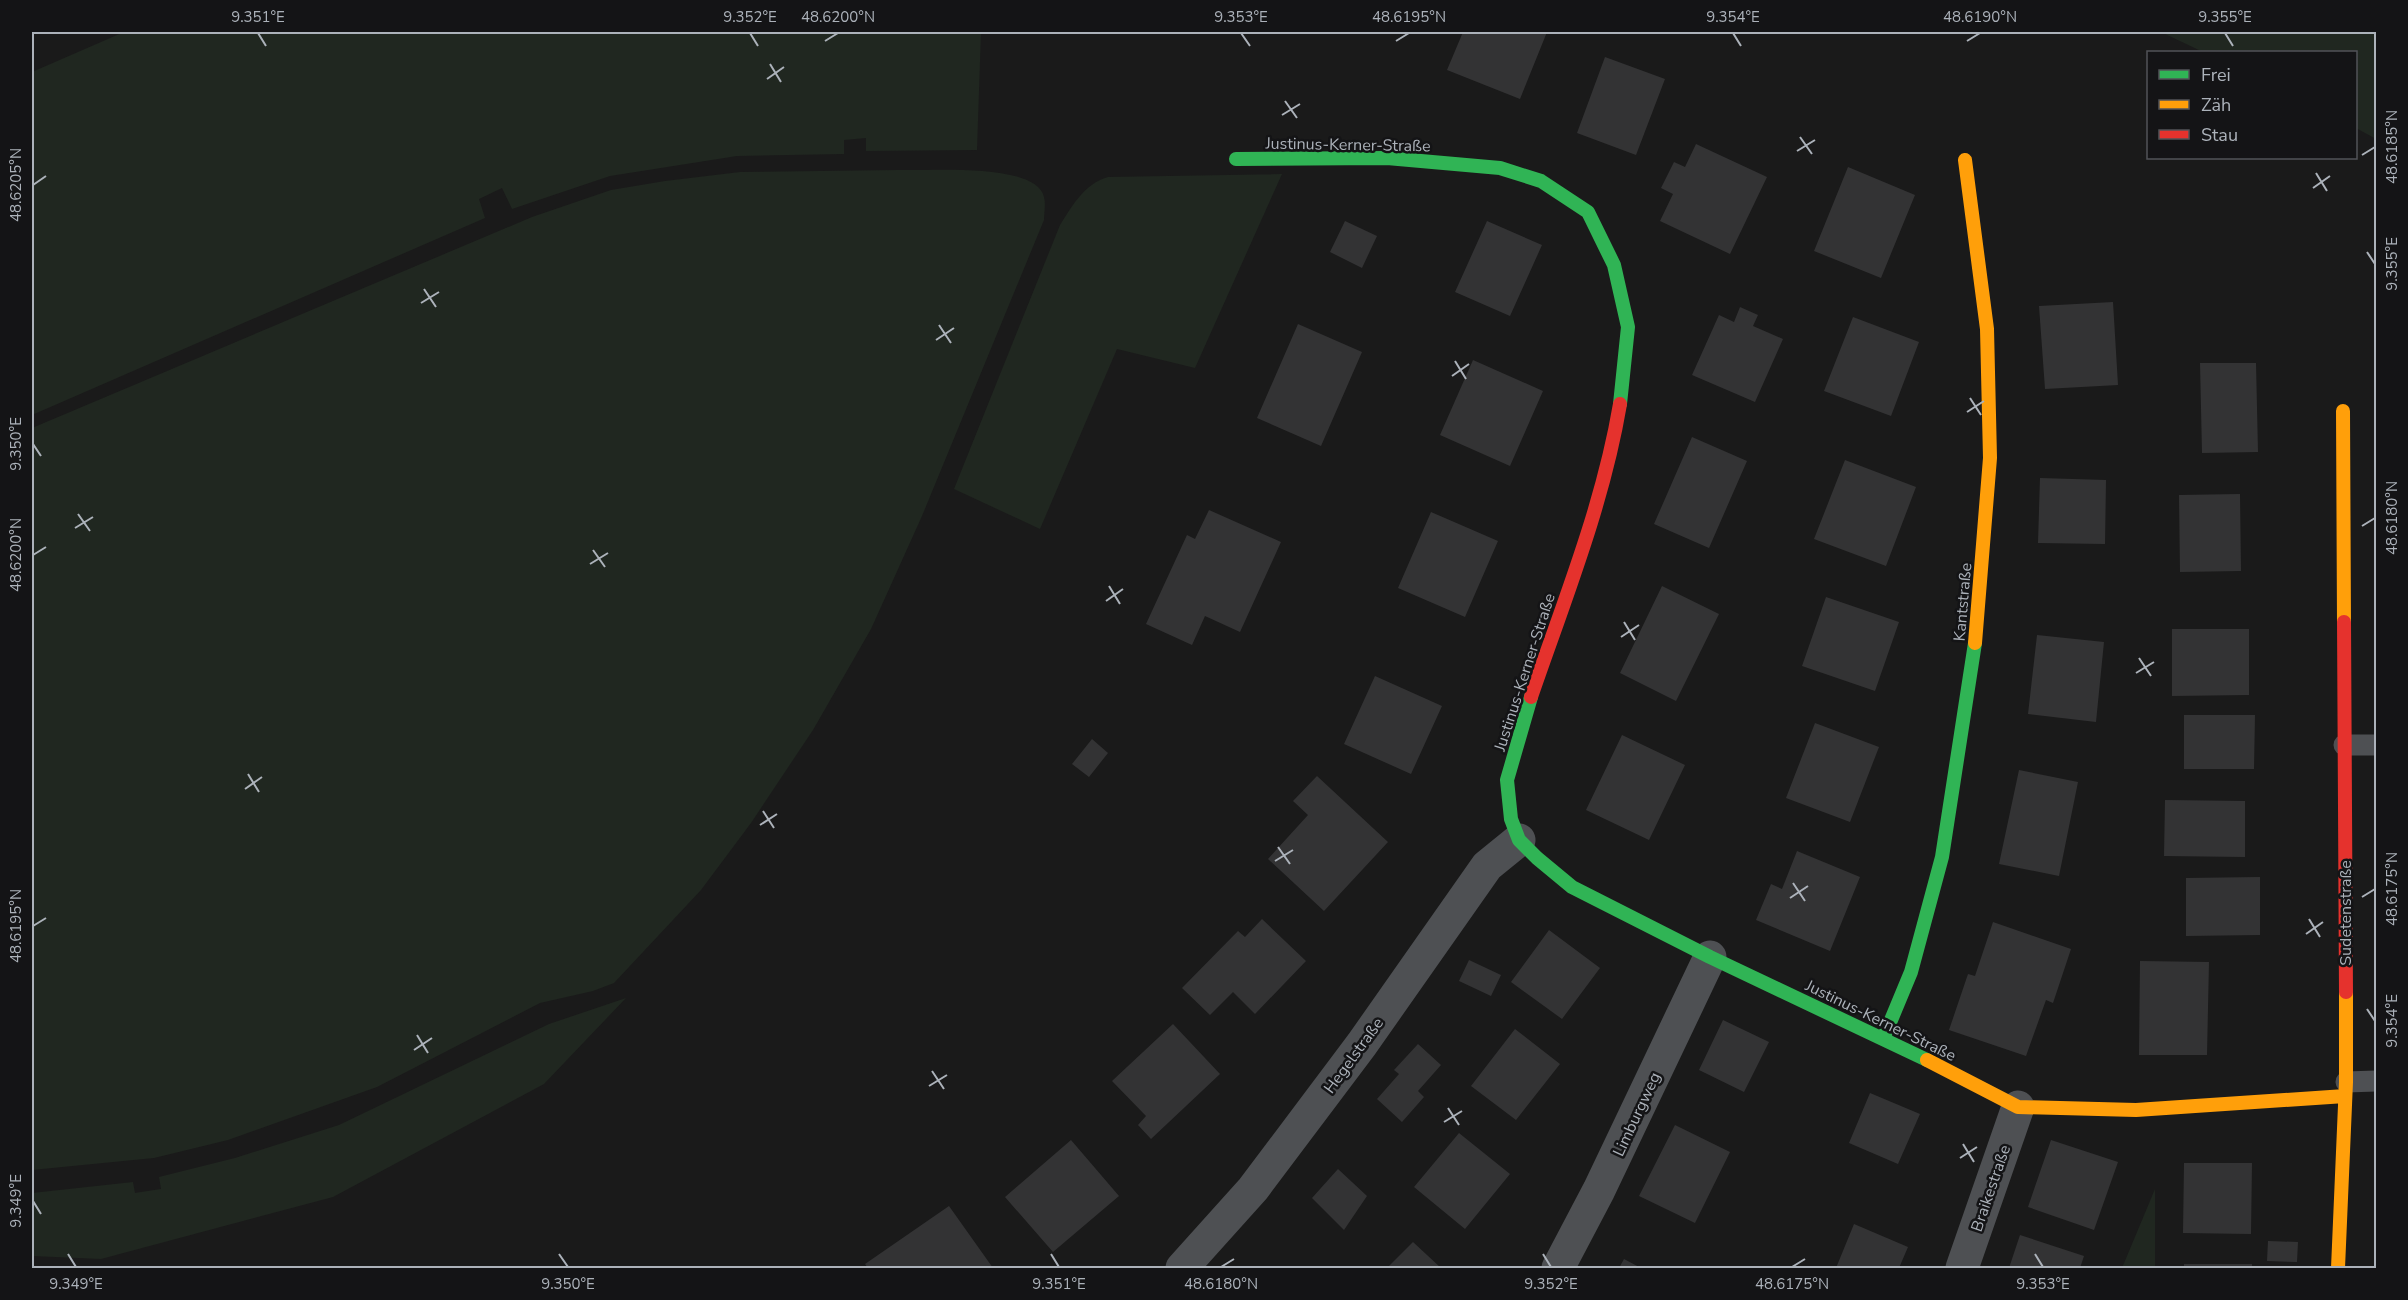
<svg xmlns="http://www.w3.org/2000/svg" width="2408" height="1300" font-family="'Nunito Sans',sans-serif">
  <rect width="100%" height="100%" fill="#1a1a1a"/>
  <!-- green -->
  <path fill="#202720" d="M124 32H981L977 150 866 151V138L844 140V154L737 156 610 176 512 209 502 188 479 199 485 218 32 415V72Z
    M2161 32H2376V139L2356 128V52H2203Z
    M899 170C928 171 1036 162 1044 197 1046 204 1044 213 1044 220L922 516 871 629 813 730 751 823 701 890 614 983 593 991 540 1003 377 1087 228 1140 154 1158 32 1170V428L532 217 611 190 665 181 740 172Z
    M1282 174 1195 368 1117 349 1040 529 954 489 1060 225C1073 205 1084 184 1108 177Z
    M626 998 544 1084 333 1197 101 1259 32 1256V1193L133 1182 135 1193 161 1189 159 1177 235 1158 339 1125 549 1024Z
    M2155 1189V1268H2122Z"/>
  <!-- building -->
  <path fill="#333334" d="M1463 32H1547L1520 99 1447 70Z
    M1605 57 1665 79 1636 155 1577 133Z
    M1696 144 1767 177 1730 254 1660 221 1673 194 1661 188 1674 162 1685 167Z
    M1848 167 1915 195 1881 278 1814 251Z
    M1345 221 1377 236 1362 268 1330 252Z
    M1487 221 1542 245 1510 316 1455 292Z
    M2113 302 2118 385 2045 389 2039 306Z
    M1740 307 1758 315 1753 326 1783 339 1755 402 1692 375 1719 315 1734 322Z
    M1853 317 1919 342 1891 416 1824 391Z
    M1298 324 1362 352 1321 446 1257 418Z
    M1473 360 1543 391 1510 466 1440 435Z
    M2200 363H2256L2258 452 2202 453Z
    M1692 437 1747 461 1709 548 1654 524Z
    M1845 460 1916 487 1886 566 1814 539Z
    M2040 478 2106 480 2105 544 2038 543Z
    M2240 494 2241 571 2180 572 2179 495Z
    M1209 510 1281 542 1240 632 1205 616 1192 645 1146 624 1187 535 1195 539Z
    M1431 512 1498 541 1465 617 1398 588Z
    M1662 586 1719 614 1676 701 1620 673Z
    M1826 597 1899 622 1875 691 1802 666Z
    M2172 629H2249V695L2172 696Z
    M2037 635 2104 642 2096 722 2028 714Z
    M1375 676 1442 706 1411 774 1344 744Z
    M2184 715H2255L2254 769H2184Z
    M1815 723 1879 747 1850 822 1786 798Z
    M1622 735 1685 765 1649 840 1586 810Z
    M1092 739 1108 753 1089 777 1072 764Z
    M2019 770 2078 782 2059 876 1999 864Z
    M1317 776 1388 842 1324 911 1268 859 1308 815 1293 801Z
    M2165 800 2245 801V857L2164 856Z
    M1797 851 1860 877 1830 951 1756 920 1771 884 1782 889Z
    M2260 877V935L2186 936V878Z
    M1262 919 1306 961 1255 1014 1233 992 1210 1015 1182 988 1238 931 1245 937Z
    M1993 922 2071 949 2053 1003 2046 1000 2026 1056 1949 1030 1968 974 1975 976Z
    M1549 930 1600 968 1562 1019 1511 982Z
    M1469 960 1501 975 1491 996 1459 981Z
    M2140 961 2209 962 2207 1055H2139Z
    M1723 1020 1769 1042 1744 1092 1699 1070Z
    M1173 1024 1220 1074 1151 1139 1138 1125 1146 1116 1112 1081Z
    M1515 1029 1560 1064 1516 1120 1471 1086Z
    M1418 1044 1441 1065 1418 1091 1424 1097 1402 1122 1377 1099 1399 1074 1394 1070Z
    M1870 1093 1920 1114 1898 1164 1849 1143Z
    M1675 1125 1730 1152 1695 1223 1639 1196Z
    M1459 1133 1510 1174 1465 1229 1414 1187Z
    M1071 1140 1119 1196 1053 1252 1005 1197Z
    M2051 1140 2118 1162 2094 1230 2028 1207Z
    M2184 1163H2252L2251 1234 2183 1233Z
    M1338 1169 1367 1196 1344 1230 1312 1198Z
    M949 1206 993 1268H868L865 1264Z
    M1854 1224 1908 1247 1899 1268H1836Z
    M2020 1235 2084 1256 2080 1268H2009Z
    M2268 1241 2298 1242 2297 1262 2267 1261Z
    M1413 1242 1441 1268H1387Z
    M1624 1259 1641 1268H1619Z
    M2184 1264H2252V1268H2184Z"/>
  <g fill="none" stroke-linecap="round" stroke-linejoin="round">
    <!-- lane -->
    <path stroke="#4e5053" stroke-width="21" d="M2344 745H2376
      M2346 1082 2376 1081"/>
    <!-- street -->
    <path stroke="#4e5053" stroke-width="33" d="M1182 1268 1253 1189 1362 1044 1487 866 1519 840
      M1558 1268 1599 1190 1710 957
      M1962 1268 2018 1107"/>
    <!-- fast -->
    <path stroke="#30b455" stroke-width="14" d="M1236 159 1387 158 1500 168 1541 181 1588 212 1614 265 1628 327 1620 404
      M1531 697 1507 780 1511 819 1519 840 1537 858 1572 887 1710 957 1927 1060
      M1884 1037 1911 972 1942 857 1975 643"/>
    <!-- slow -->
    <path stroke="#ff9f0a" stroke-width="14" d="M1965 160 1987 329 1990 458 1975 643
      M2343 411 2344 622
      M1927 1060 2018 1107 2136 1110 2345 1096
      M2338 1268 2346 1082V992"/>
    <!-- jam -->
    <path stroke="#e5322d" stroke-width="14" d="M2344 622 2346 992
      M1531 697C1564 601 1603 505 1620 404"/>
  </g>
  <!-- ticks -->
  <path fill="none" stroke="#acb2ba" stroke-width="2" d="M258 33 266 46M750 33 758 46M1241 33 1250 46M1733 33 1741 46M2225 33 2233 46M825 41 838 33M1396 41 1409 33M1967 41 1980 33M770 64 781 82M767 79 784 67M1285 101 1297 118M1282 115 1300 104M1800 137 1812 154M1797 151 1815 140M2362 155 2375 147M2316 173 2327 191M33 185 46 176M2313 188 2330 176M2367 252 2375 264M424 289 436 307M421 303 439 292M939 325 951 343M936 340 954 328M1455 361 1466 379M1452 376 1469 364M1970 398 1981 415M1967 412 1984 401M33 444 41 456M78 514 90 531M2362 526 2375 518M75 528 93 517M593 550 605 567M33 555 46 547M590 564 608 553M1109 586 1120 604M1106 601 1123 589M1624 622 1635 640M1621 637 1639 625M2139 658 2151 676M2136 673 2154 662M248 774 259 792M245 789 262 777M763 811 774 828M760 825 777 814M1278 847 1290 864M1275 861 1293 850M1793 883 1805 901M2362 897 2375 889M1790 898 1808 886M2309 919 2320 937M33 926 46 918M2306 934 2323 922M2367 1009 2375 1021M417 1035 428 1053M414 1050 432 1038M932 1071 944 1089M929 1086 947 1075M1448 1108 1459 1125M1444 1122 1462 1111M1963 1144 1974 1162M1960 1158 1977 1147M33 1201 41 1214M68 1254 76 1267M559 1254 568 1267M1051 1254 1059 1267M1543 1254 1551 1267M2035 1254 2043 1267M1221 1267 1234 1259M1792 1267 1805 1259"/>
  <g text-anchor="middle" stroke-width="5" stroke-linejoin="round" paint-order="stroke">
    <!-- street labels -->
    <g font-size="16" fill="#acb2ba" stroke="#141416">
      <text transform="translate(1348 144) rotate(1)" y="6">Justinus-Kerner-Straße</text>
      <text transform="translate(1962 602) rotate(-85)" y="6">Kantstraße</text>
      <text transform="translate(1524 672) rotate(-72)" y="6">Justinus-Kerner-Straße</text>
      <text transform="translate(2345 913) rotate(-90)" y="6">Sudetenstraße</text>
      <text transform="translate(1881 1020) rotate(26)" y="6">Justinus-Kerner-Straße</text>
      <text transform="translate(1353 1055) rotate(-54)" y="6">Hegelstraße</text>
      <text transform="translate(1636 1114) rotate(-65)" y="6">Limburgweg</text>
      <text transform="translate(1990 1188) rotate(-71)" y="6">Braikestraße</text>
    </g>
  </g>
  <!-- border -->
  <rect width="2408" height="1300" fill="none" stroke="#141416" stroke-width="66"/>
  <!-- legend -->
  <rect x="2147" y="51" width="210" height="108" fill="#141416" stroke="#515358" stroke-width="1.5"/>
  <rect x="2159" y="70" width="30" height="9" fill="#30b455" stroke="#515358" stroke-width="1.5"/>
  <text x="2201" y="81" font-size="18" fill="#acb2ba">Frei</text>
  <rect x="2159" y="100" width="30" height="9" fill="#ff9f0a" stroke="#515358" stroke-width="1.5"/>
  <text x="2201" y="111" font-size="18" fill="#acb2ba">Zäh</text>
  <rect x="2159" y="130" width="30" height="9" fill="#e5322d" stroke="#515358" stroke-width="1.5"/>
  <text x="2201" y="141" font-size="18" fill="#acb2ba">Stau</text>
  <rect x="33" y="33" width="2342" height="1234" fill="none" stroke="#acb2ba" stroke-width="2"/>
  <g font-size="15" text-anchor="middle" fill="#acb2ba">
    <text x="258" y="22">9.351°E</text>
    <text x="750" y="22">9.352°E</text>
    <text x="838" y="22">48.6200°N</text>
    <text x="1241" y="22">9.353°E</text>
    <text x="1409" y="22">48.6195°N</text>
    <text x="1733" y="22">9.354°E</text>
    <text x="1980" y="22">48.6190°N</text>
    <text x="2225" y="22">9.355°E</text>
    <text transform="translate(2392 147) rotate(-90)" y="5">48.6185°N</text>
    <text transform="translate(16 185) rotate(-90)" y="5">48.6205°N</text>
    <text transform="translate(2392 264) rotate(-90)" y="5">9.355°E</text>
    <text transform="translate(16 444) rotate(-90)" y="5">9.350°E</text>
    <text transform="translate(2392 518) rotate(-90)" y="5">48.6180°N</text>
    <text transform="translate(16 555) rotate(-90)" y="5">48.6200°N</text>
    <text transform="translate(2392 889) rotate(-90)" y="5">48.6175°N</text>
    <text transform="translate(16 926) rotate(-90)" y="5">48.6195°N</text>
    <text transform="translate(2392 1021) rotate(-90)" y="5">9.354°E</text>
    <text transform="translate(16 1201) rotate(-90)" y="5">9.349°E</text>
    <text x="76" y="1289">9.349°E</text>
    <text x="568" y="1289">9.350°E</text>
    <text x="1059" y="1289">9.351°E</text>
    <text x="1221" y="1289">48.6180°N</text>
    <text x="1551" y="1289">9.352°E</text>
    <text x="1792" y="1289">48.6175°N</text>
    <text x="2043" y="1289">9.353°E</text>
  </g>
</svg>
